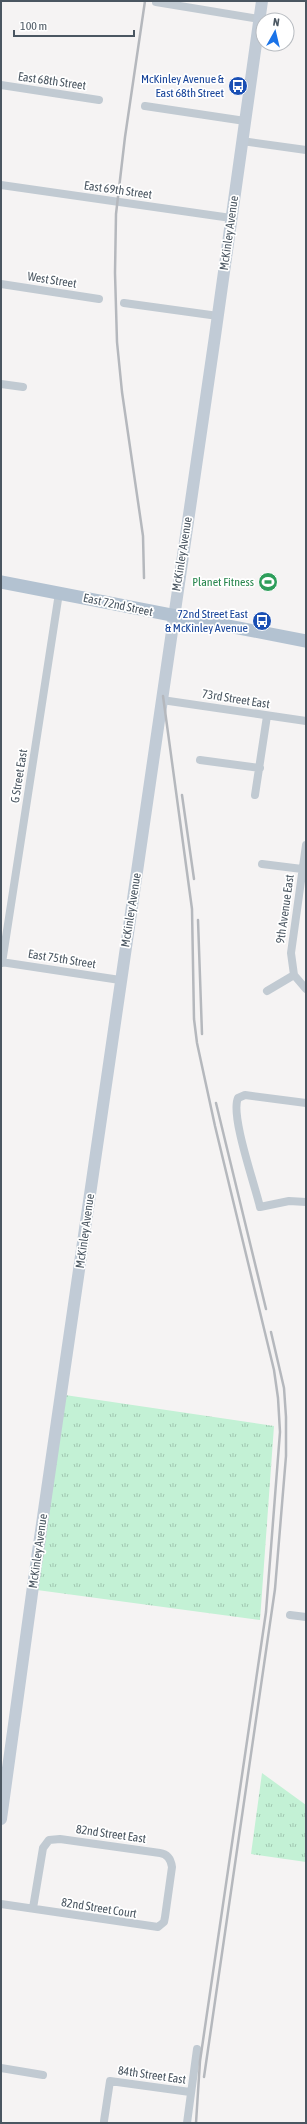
<svg xmlns="http://www.w3.org/2000/svg" width="307" height="2124" font-family="'Asap Condensed',sans-serif">
  <defs>
    <pattern id="grass-tufts" width="24" height="20" patternUnits="userSpaceOnUse"><rect width="24" height="20" fill="#c3f1d5"/><path d="M3 7l-1-3M5 7V3M7 7l1-3M15 17l-1-3M17 17v-4M19 17l1-3" fill="none" stroke="#a0c6b0"/></pattern>
  </defs>
  <rect width="100%" height="100%" fill="#f5f3f3"/>
  <!-- grass -->
  <path fill="url(#grass-tufts)" d="M65 1395 274 1426 260 1620 37 1590Z
    M262 1773 306 1805V1862L251 1854Z"/>
  <g fill="none" stroke-linecap="round" stroke-linejoin="round">
    <!-- street -->
    <path stroke="#c1cad2" stroke-width="8" d="M156 2 259 19
      M1 85 99 100
      M145 106 245 121
      M242 141 306 150
      M1 185 231 218
      M1 284 99 299
      M124 303 218 316
      M1 384 23 387
      M162 700 306 721
      M200 760 260 768
      M255 795 267 716
      M306 845 291 953 294 975 306 989
      M262 864 302 869
      M1 962 120 980
      M2 963 59 593
      M267 991 294 975
      M306 1103 245 1095 238 1098C230 1115 255 1185 260 1207L289 1201 306 1202
      M290 1615 306 1617
      M1 1904 158 1927 164 1922 165 1917 172 1867C171 1860 168 1854 160 1853L60 1839 49 1840 43 1848 33 1908
      M1 2068 43 2075
      M104 2121 110 2081 190 2092
      M187 2123 197 2049"/>
    <!-- secondary -->
    <path stroke="#c1cbd6" stroke-width="12" d="M1 1819 34 1579 215 336 262 1"/>
    <!-- primary -->
    <path stroke="#b3c2d1" stroke-width="13" d="M1 582 306 641"/>
    <!-- rail -->
    <path stroke="#b5b8bd" stroke-width="2.5" d="M144 578 143 536 122 392 117 342 115 273 116 214 125 137 145 1
      M163 696 192 909 194 1019 197 1043 215 1126 274 1370 278 1398 280 1432 266 1612 200 2061 196 2123
      M182 795 194 879
      M198 920 202 1034
      M216 1103 266 1309
      M204 2077 275 1589 286 1456V1417L284 1388 271 1332"/>
  </g>
  <!-- icons -->
  <defs>
    <g id="bus-disc" transform="scale(1)"><circle r="9.5" fill="#1a4fb4" stroke="#fff"/><path d="M-5-6H5V4H4V6H2V4H-2V6H-4V4H-5ZM-3.5-4V0h7V-4ZM-3.5 1.2v1.5H-2V1.2ZM2 1.2v1.5H3.5V1.2Z" fill="#fff"/></g>
    <g id="stadium-disc" transform="scale(1)"><circle r="9.5" fill="#2e9e5b" stroke="#fff"/><path d="M0-5a6.5 5 0 1 0 0 10a6.5 5 0 1 0 0-10ZM-3.5-1.8h7v3.6h-7Z" fill="#fff"/></g>
  </defs>
  <g fill-rule="evenodd">
    <use href="#bus-disc" x="238" y="86"/>
    <use href="#stadium-disc" x="268" y="582"/>
    <use href="#bus-disc" x="262" y="621"/>
  </g>
  <g text-anchor="middle" stroke-width="3.5" stroke-linejoin="round" paint-order="stroke">
    <!-- transit labels -->
    <g font-size="12" fill="#164399" stroke="#fff" text-anchor="end">
      <text x="224" y="83">McKinley Avenue &amp;<tspan x="224" dy="14">East 68th Street</tspan></text>
      <text x="248" y="618">72nd Street East<tspan x="248" dy="14">&amp; McKinley Avenue</tspan></text>
    </g>
    <!-- street labels -->
    <g font-size="12" fill="#4a5661" stroke="#fff">
      <text transform="translate(52 81) rotate(8)" y="4">East 68th Street</text>
      <text transform="translate(118 190) rotate(8)" y="4">East 69th Street</text>
      <text transform="translate(229 233) rotate(-82)" y="4">McKinley Avenue</text>
      <text transform="translate(52 280) rotate(9)" y="4">West Street</text>
      <text transform="translate(182 554) rotate(-81)" y="4">McKinley Avenue</text>
      <text transform="translate(118 605) rotate(12)" y="4">East 72nd Street</text>
      <text transform="translate(236 699) rotate(9)" y="4">73rd Street East</text>
      <text transform="translate(19 776) rotate(-81)" y="4">G Street East</text>
      <text transform="translate(285 909) rotate(-82)" y="4">9th Avenue East</text>
      <text transform="translate(131 910) rotate(-81)" y="4">McKinley Avenue</text>
      <text transform="translate(62 959) rotate(9)" y="4">East 75th Street</text>
      <text transform="translate(85 1231) rotate(-82)" y="4">McKinley Avenue</text>
      <text transform="translate(38 1551) rotate(-82)" y="4">McKinley Avenue</text>
      <text transform="translate(111 1834) rotate(8)" y="4">82nd Street East</text>
      <text transform="translate(99 1908) rotate(9)" y="4">82nd Street Court</text>
      <text transform="translate(152 2075) rotate(8)" y="4">84th Street East</text>
    </g>
    <!-- leisure labels -->
    <g font-size="12" fill="#27864d" stroke="#fff" text-anchor="end">
      <text x="254" y="586">Planet Fitness</text>
    </g>
  </g>
  <!-- border -->
  <rect width="307" height="2124" fill="none" stroke="#4a5661" stroke-width="4"/>
  <!-- north arrow -->
  <g transform="translate(275 32) rotate(8)"><circle r="19" fill="#ffffff" stroke="#b7bbc0"/>
  <path d="M0-3L7 15L0 10L-7 15Z" fill="#1a73e8"/>
  <text y="-6" font-size="11" font-weight="bold" text-anchor="middle" fill="#4a5661">N</text>
  </g>
  <!-- scale -->
  <path d="M14 30v6h120v-6" fill="none" stroke="#4a5661" stroke-width="2"/>
  <text x="20" y="30" font-size="12" fill="#4a5661" stroke="#ffffff" stroke-width="3" paint-order="stroke">100 m</text>
</svg>
